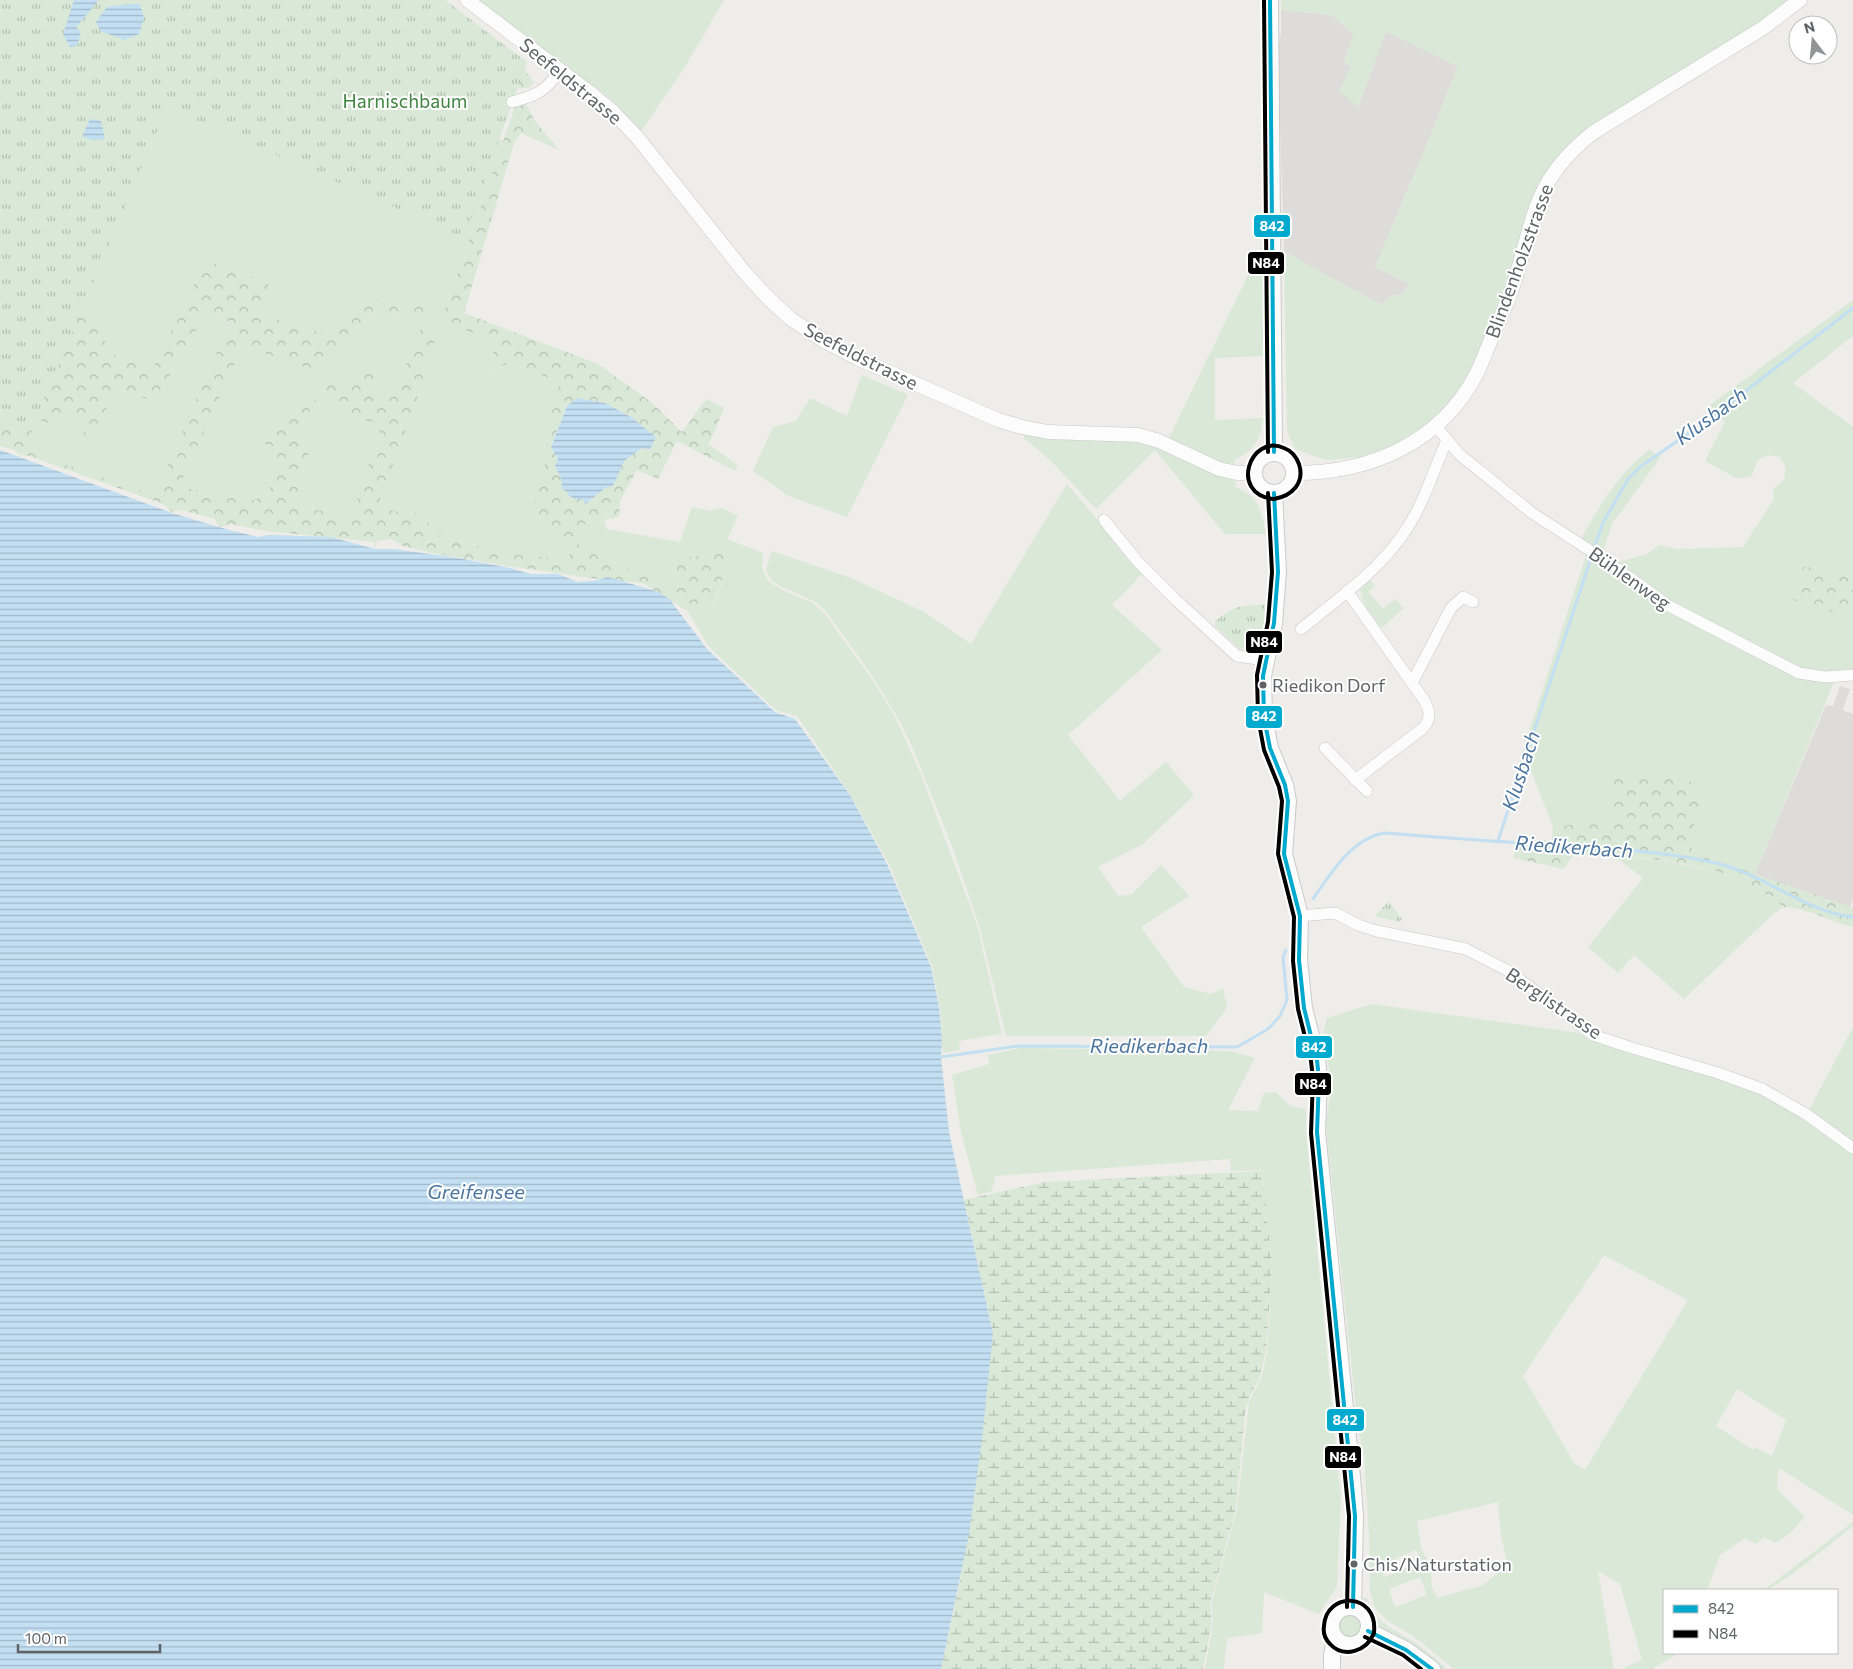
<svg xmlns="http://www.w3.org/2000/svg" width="1853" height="1669" font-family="Commissioner,sans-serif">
  <defs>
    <pattern id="forest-crowns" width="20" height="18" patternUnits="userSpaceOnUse" patternTransform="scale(1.25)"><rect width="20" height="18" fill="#d9e8d7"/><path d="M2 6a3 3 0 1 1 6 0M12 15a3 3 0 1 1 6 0" fill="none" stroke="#b3bfb2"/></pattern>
    <pattern id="wetland-marsh" width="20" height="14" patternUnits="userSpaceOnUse" patternTransform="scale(1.25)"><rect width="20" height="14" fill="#d9e8d7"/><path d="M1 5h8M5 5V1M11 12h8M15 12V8" fill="none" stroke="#b3bfb2"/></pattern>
    <pattern id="park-tufts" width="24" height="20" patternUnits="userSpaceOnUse" patternTransform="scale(1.25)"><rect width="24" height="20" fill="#d9e8d7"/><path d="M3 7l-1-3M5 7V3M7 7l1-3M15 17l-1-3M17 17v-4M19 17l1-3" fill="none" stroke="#b3bfb2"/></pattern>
    <pattern id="water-rules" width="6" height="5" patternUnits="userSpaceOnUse" patternTransform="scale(1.25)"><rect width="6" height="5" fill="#c3dff2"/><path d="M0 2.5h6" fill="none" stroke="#a2b8c8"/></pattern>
  </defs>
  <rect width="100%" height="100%" fill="#eeede9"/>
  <!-- industrial -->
  <path fill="#dedcda" d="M1281 10 1332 15 1354 34 1344 63 1351 66 1358 107 1386 31 1458 66 1430 137 1375 267 1409 284 1403 294 1390 296 1382 305 1315 269 1284 251 1278 52 1281 32Z
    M1840 686 1850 689 1843 710 1853 714V898L1850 908 1755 874 1826 705 1833 706Z"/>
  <!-- green -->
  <path fill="#d9e8d7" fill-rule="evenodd" d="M467 0H724L683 70 637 137Z
    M1281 0H1800L1560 162 1477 373 1430 423 1394 445 1362 457 1326 460 1295 449 1287 431 1284 251 1315 269 1382 305 1390 296 1403 294 1409 284 1375 267 1430 137 1458 66 1386 32 1358 107 1339 91 1351 66 1344 63 1353 34 1332 15 1281 10Z
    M180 69 410 105 503 141 443 315 444 323 485 337 495 348 488 374 508 363 560 382C548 427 544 473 541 519L567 540 570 559 518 555 487 549 439 535 418 512 408 515 378 506 414 409 439 329 423 326 393 398 375 395 352 383 323 394 340 405 347 418 382 423 352 516 294 506 310 446 298 441 303 419 319 402 287 421 283 429 269 428 262 443 279 449 269 492 255 500 179 487 243 346 317 371 367 317 382 311 411 316 436 299C411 310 392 304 367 296L330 335 261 315 206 261 153 368 108 352 101 323 73 308Z
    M1267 236 1269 349 1264 356 1215 358V420L1263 418C1261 438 1254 452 1235 459L1234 465 1214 460 1169 438Z
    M1853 300V336L1793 383 1853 427V675L1836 677 1755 874 1686 846 1702 804 1613 820 1553 827 1532 773 1519 763 1588 549 1579 543C1600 505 1615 477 1650 449L1660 458 1612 524 1601 557 1611 564 1647 554 1659 545 1678 549 1743 547 1774 499 1773 489 1784 480 1786 468 1780 457 1768 455 1758 460 1751 477 1736 478 1705 461 1725 422 1710 405Z
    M207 312 230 323 155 496 25 451 36 418 67 403 84 422 83 442 90 443 93 432 116 392 154 400 160 392Z
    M862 375 908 395 847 517 789 496 753 471 773 427 796 421 810 398 847 416Z
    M1024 432 1140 440 1170 450 1209 471 1235 481 1236 487C1260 498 1261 510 1266 534H1225L1155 450 1096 509 1052 462 1024 438Z
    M1067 484 1143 573 1112 605 1162 650 1068 735 1120 801 1166 762 1194 795 1143 844 1098 867 1118 896 1131 895 1161 865 1189 896 1141 927 1184 987 1211 994 1223 988 1227 1008 1206 1036H1006L979 925 952 846 912 746 898 718 871 674 826 611 816 602 780 586 771 580 766 570 772 551 851 578 922 611 971 644Z
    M692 507 711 511 722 508 738 516 727 539 763 553 762 569 769 582 786 592 813 603 824 613 875 684 895 717 920 772 977 925 1002 1034 959 1041 960 1050 943 1053 940 1007 932 966 889 864 850 794 797 716 776 710 709 647 687 610H713L729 561 724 553 675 559 679 586C645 574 606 565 577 543L585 523 604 520 607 529 680 542Z
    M1370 580 1375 586 1368 592 1383 609 1395 599 1404 608 1382 628C1373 616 1362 605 1360 590Z
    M1614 856C1673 862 1737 866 1783 907L1772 915 1684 999 1634 955 1618 973 1588 947 1643 878Z
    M1372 1004 1593 1035 1768 1085 1808 1112 1853 1027V1515L1779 1468 1777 1481 1778 1490 1805 1517 1790 1533 1775 1543 1764 1537 1756 1544 1745 1538 1720 1555 1707 1590H1664V1653H1679L1652 1669H1621L1642 1660 1620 1584 1598 1571 1614 1669H1454L1412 1635 1389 1622 1375 1608 1370 1591 1369 1534 1364 1457 1358 1427 1326 1125 1332 1081 1322 1039 1327 1018ZM1604 1255 1688 1300 1585 1470 1574 1463 1523 1376ZM1737 1389 1786 1420 1772 1456 1755 1447 1753 1450 1716 1426ZM1498 1502 1501 1536 1508 1566 1481 1586 1437 1598 1432 1587 1430 1567 1421 1548 1417 1521ZM1416 1550 1421 1562 1384 1577 1380 1565ZM1420 1577 1427 1595 1395 1607 1389 1589Z
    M1020 1048 1230 1051 1255 1058 1228 1110 1258 1111 1264 1093 1276 1092 1290 1106 1306 1109V1131L1341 1500 1337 1586 1319 1614 1264 1592 1262 1633 1227 1638 1224 1669H1205L1212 1631V1601L1237 1509 1249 1402 1262 1376 1267 1352 1272 1267 1262 1170 1231 1171 1230 1159 995 1176 992 1191 978 1195 961 1133 952 1075 989 1064 988 1055Z
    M1853 1522V1526C1839 1537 1776 1590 1764 1590Z
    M1362 1598H1367C1374 1625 1400 1631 1420 1646 1429 1653 1438 1661 1447 1669H1441L1418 1650 1392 1633 1377 1626 1364 1605Z
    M1337 1627a12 12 0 1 1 24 0a12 12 0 1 1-24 0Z"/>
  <!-- forest -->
  <path fill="url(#forest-crowns)" fill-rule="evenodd" d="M150 0H442L518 60 534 83 528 88H516L501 96 511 71 456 33 400 118 371 122 297 100 216 72 195 73 180 69 73 308 101 323 108 352 153 368 206 261 269 282 261 315 329 335 367 296C392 304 411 310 436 299L440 303 430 317 411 316 391 312 374 313 367 317 317 371 243 346 179 487 255 500 269 492 279 449 262 443 269 428 283 429C289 415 300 407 312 399L319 402 303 419 298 441 310 446 294 506 352 516 382 423 346 418 340 405 323 394 331 378 352 383 362 368 381 377 375 395 393 397 422 326 439 329 414 409 378 506 408 515 418 512 439 535 487 549 518 555 570 559 567 540 541 519 532 492 543 482 551 416 560 382 508 363 487 374 495 348 485 337 444 323 443 315 515 107 526 104 535 121 559 150 521 133 514 143 464 313 598 364 651 402 682 432 706 399 724 408 709 444 738 466 735 471 677 441 658 479 637 470 620 501 619 517 585 523 577 543C606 565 645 574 679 586L675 559 723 553 729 561 712 610H686L643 583 589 578 509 566 437 554 403 546 391 539 377 541 376 549 374 542 266 531 230 524 219 528 215 519 181 510 172 512 163 504 29 456 20 455 15 450 0 446V280L6 282 15 265 0 253 6 239 64 260 98 185 84 178 77 181 64 176 0 124V78L26 102 14 118C53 134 95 144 137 150L142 125 128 115 121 76 147 30ZM207 312 230 322 155 495 25 451 36 419 61 427 68 403 84 422 83 442 90 443 93 432 116 392 154 400 160 392ZM577 398 605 403 631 417 656 437 650 450 642 448 624 461 613 485 605 488 586 504 582 499H575L568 496 566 490 562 489 561 478 555 466 558 459 551 446 567 406Z
    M1803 567 1817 568 1853 577V611L1851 608 1841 607 1831 612 1817 606 1793 600Z
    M1686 775 1695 788 1702 804 1686 846 1755 874 1853 908V927C1830 922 1807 907 1783 907 1728 858 1643 858 1574 854L1564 869 1514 858 1516 837 1552 841 1553 827 1613 820 1611 776Z"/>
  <!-- wetland -->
  <path fill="url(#wetland-marsh)" d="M1262 1171 1272 1266 1266 1351 1260 1376 1249 1398 1245 1412 1236 1508 1211 1600V1628L1203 1669H941L960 1581 993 1334 967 1212 963 1200 1046 1182Z"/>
  <!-- park -->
  <path fill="url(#park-tufts)" d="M0 0H445L527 62 464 238 167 107 31 430 0 419Z
    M1265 604C1265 620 1265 641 1254 652L1242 651 1215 626V621C1224 615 1234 606 1245 606 1252 605 1258 606 1265 604Z
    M1389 901 1402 919 1399 922 1375 916Z"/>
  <!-- water -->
  <path fill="url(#water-rules)" d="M74 0H99L76 27 81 32 77 46 70 47 63 34Z
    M130 4H140L144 18 139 34 125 40 100 31 96 22 107 7Z
    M90 119 101 121 105 139 93 140 82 137Z
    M577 398 605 403 631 417 656 437 650 450 642 448 624 461 613 486 605 488 586 504 582 499H575L568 495 566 490 562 489 561 478 555 466 558 459 551 447 567 406Z
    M0 450 172 513 229 530 258 537 269 535 331 537 375 549H394L458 558 510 568 531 574H558L578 582 593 581 608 577 659 592 670 600 707 649 775 712 795 719 850 795 887 864 931 967 939 1006 942 1040 941 1057 949 1132 993 1334 982 1439 969 1534 941 1669H0Z"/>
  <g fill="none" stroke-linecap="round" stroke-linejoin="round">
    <!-- stream -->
    <path stroke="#c3dff2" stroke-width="3" d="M1595 545 1603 523 1628 479 1640 467 1716 414 1853 308
      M1498 841 1591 558
      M1313 899C1331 873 1351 839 1384 833 1445 838 1505 842 1566 846 1616 849 1667 852 1716 863 1764 874 1803 911 1853 917
      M941 1057 1018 1046 1237 1047 1268 1029 1280 1016 1287 1000 1283 957 1286 950"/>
    <!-- minor casing -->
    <g stroke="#c9c9c9" stroke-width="12">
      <path id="minor" d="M512 102C538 95 544 92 561 70
        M1435 425 1459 454 1532 513 1611 564 1669 606 1799 673 1825 677 1853 675
        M1104 520 1138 562 1175 599 1237 656 1265 660
        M1347 591 1424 700C1430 711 1432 719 1422 729L1355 780
        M1301 629C1338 599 1380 570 1406 530 1424 503 1434 469 1447 440
        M1412 683 1451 608 1463 597 1473 602
        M1325 748 1367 791
        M1300 916 1335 913 1358 925 1377 931 1466 949 1510 972 1593 1035 1629 1047 1718 1073 1762 1089 1806 1114 1853 1148"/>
    </g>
    <!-- tertiary casing -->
    <g stroke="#c9c9c9" stroke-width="15">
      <path id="tertiary" d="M467 0 589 92 613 112 637 137 745 273 769 299 791 319 824 341 857 358 998 420 1022 427 1048 432 1138 435 1159 441 1219 469 1237 473H1254
        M1295 473C1370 473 1441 443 1477 373 1483 360 1488 347 1493 334 1500 319 1507 304 1512 289 1535 220 1531 181 1594 132L1763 28 1800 0"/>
    </g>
    <!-- secondary casing -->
    <g stroke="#cbcbcb" stroke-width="18">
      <path id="secondary" d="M1270 0 1274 452
        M1254 473a20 20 0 1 1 40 0a20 20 0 1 1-40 0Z
        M1274 493 1278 572 1274 623 1263 676 1264 718 1270 748 1285 785 1288 801 1284 854 1300 916 1299 960 1304 1008 1317 1060 1319 1079 1317 1132 1352 1477 1355 1516 1353 1607
        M1331 1626a19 19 0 1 1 38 0a19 19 0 1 1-38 0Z
        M1368 1631 1406 1650 1432 1669
        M1332 1669V1655L1335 1640"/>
    </g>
    <!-- minor -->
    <use href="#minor" stroke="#fcfcfc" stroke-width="11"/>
    <!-- tertiary -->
    <use href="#tertiary" stroke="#fcfcfc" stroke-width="14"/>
    <!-- secondary -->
    <use href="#secondary" stroke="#fcfcfc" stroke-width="16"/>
    <!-- bus-1 casing -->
    <g stroke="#fff" stroke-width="8">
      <path id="bus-1" d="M1270 0 1274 452
        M1274 493 1278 572 1274 623 1263 676 1264 718 1270 748 1285 785 1288 801 1284 854 1300 916 1299 960 1304 1008 1317 1060 1319 1079 1317 1132 1355 1516 1353 1607
        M1368 1631 1406 1650 1432 1669"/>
    </g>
    <!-- bus-2 casing -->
    <g stroke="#fff" stroke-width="8">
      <path id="bus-2" d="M1264 0 1268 452
        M1268 493 1272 572 1268 622 1257 675 1258 718 1264 750 1279 787 1282 801 1278 854 1294 917 1293 961 1298 1009 1311 1061 1313 1079 1311 1133 1349 1516 1347 1607
        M1273 499C1229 494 1250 433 1284 448 1292 451 1296 456 1299 464 1305 483 1292 496 1274 499
        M1374 1633C1367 1651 1344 1659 1330 1644 1325 1639 1323 1632 1324 1626 1326 1591 1378 1592 1374 1632
        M1365 1637 1403 1655 1421 1669"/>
    </g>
    <!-- bus-1 -->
    <use href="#bus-1" stroke="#00a9ce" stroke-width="4"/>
    <!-- bus-2 -->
    <use href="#bus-2" stroke="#000" stroke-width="4"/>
  </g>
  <!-- markers -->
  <g fill="#5f6266" stroke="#fff" stroke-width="2">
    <circle cx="1263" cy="685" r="4.5"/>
    <circle cx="1354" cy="1564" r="4.5"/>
  </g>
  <g text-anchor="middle" stroke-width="4" stroke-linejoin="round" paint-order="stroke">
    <!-- bus labels -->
    <g font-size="18" fill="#5f6266" stroke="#fff" text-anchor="start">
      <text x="1272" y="692">Riedikon Dorf</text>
      <text x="1363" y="1571">Chis/Naturstation</text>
    </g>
    <!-- street labels -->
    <g font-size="19" fill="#5f6266" stroke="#fff">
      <text transform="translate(571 81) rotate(39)" y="7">Seefeldstrasse</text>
      <text transform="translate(1519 261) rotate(-70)" y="7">Blindenholzstrasse</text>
      <text transform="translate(861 356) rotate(27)" y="7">Seefeldstrasse</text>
      <text transform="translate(1630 578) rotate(35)" y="7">Bühlenweg</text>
      <text transform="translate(1554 1003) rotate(34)" y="7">Berglistrasse</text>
    </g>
    <!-- park labels -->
    <g font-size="19" fill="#408442" stroke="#fff">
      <text x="405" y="108">Harnischbaum</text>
    </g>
    <!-- water labels -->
    <g font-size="20" font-style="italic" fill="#4b759f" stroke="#fff">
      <text transform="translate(1711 416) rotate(-36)" y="7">Klusbach</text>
      <text transform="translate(1521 771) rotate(-72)" y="7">Klusbach</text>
      <text transform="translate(1574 847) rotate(4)" y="7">Riedikerbach</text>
      <text x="1149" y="1053">Riedikerbach</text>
      <text x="476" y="1199">Greifensee</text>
    </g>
  </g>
  <g stroke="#fff" stroke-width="2">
    <rect x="1253" y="214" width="38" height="24" rx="5" fill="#00a9ce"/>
    <rect x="1247" y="251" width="38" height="24" rx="5" fill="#000"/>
    <rect x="1245" y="630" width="38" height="24" rx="5" fill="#000"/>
    <rect x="1245" y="705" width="38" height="24" rx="5" fill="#00a9ce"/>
    <rect x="1295" y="1035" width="38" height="24" rx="5" fill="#00a9ce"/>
    <rect x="1294" y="1072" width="38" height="24" rx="5" fill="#000"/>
    <rect x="1326" y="1408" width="39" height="24" rx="5" fill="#00a9ce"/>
    <rect x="1324" y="1445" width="38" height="24" rx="5" fill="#000"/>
  </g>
  <g font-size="14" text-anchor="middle" font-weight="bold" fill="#fff">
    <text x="1272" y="231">842</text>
    <text x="1266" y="268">N84</text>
    <text x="1264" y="647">N84</text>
    <text x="1264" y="721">842</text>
    <text x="1314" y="1052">842</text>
    <text x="1313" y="1089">N84</text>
    <text x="1345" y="1425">842</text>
    <text x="1343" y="1462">N84</text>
  </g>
  <!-- legend -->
  <rect x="1663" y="1589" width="175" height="65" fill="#ffffff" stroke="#bfc0c2"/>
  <rect x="1673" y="1605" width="25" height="8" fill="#00a9ce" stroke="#bfc0c2"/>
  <text x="1708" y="1614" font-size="15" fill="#5f6266">842</text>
  <rect x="1673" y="1630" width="25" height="8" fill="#000000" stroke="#bfc0c2"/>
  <text x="1708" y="1639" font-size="15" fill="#5f6266">N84</text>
  <!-- north arrow -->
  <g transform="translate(1813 40) rotate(344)"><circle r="24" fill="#ffffff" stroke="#bfc0c2"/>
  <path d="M0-4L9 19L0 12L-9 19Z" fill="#919394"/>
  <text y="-8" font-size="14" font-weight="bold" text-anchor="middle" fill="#5f6266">N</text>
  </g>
  <!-- scale -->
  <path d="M18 1644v8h142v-8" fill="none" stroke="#5f6266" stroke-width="2.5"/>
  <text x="25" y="1644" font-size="15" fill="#5f6266" stroke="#ffffff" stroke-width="4" paint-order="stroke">100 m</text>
</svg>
